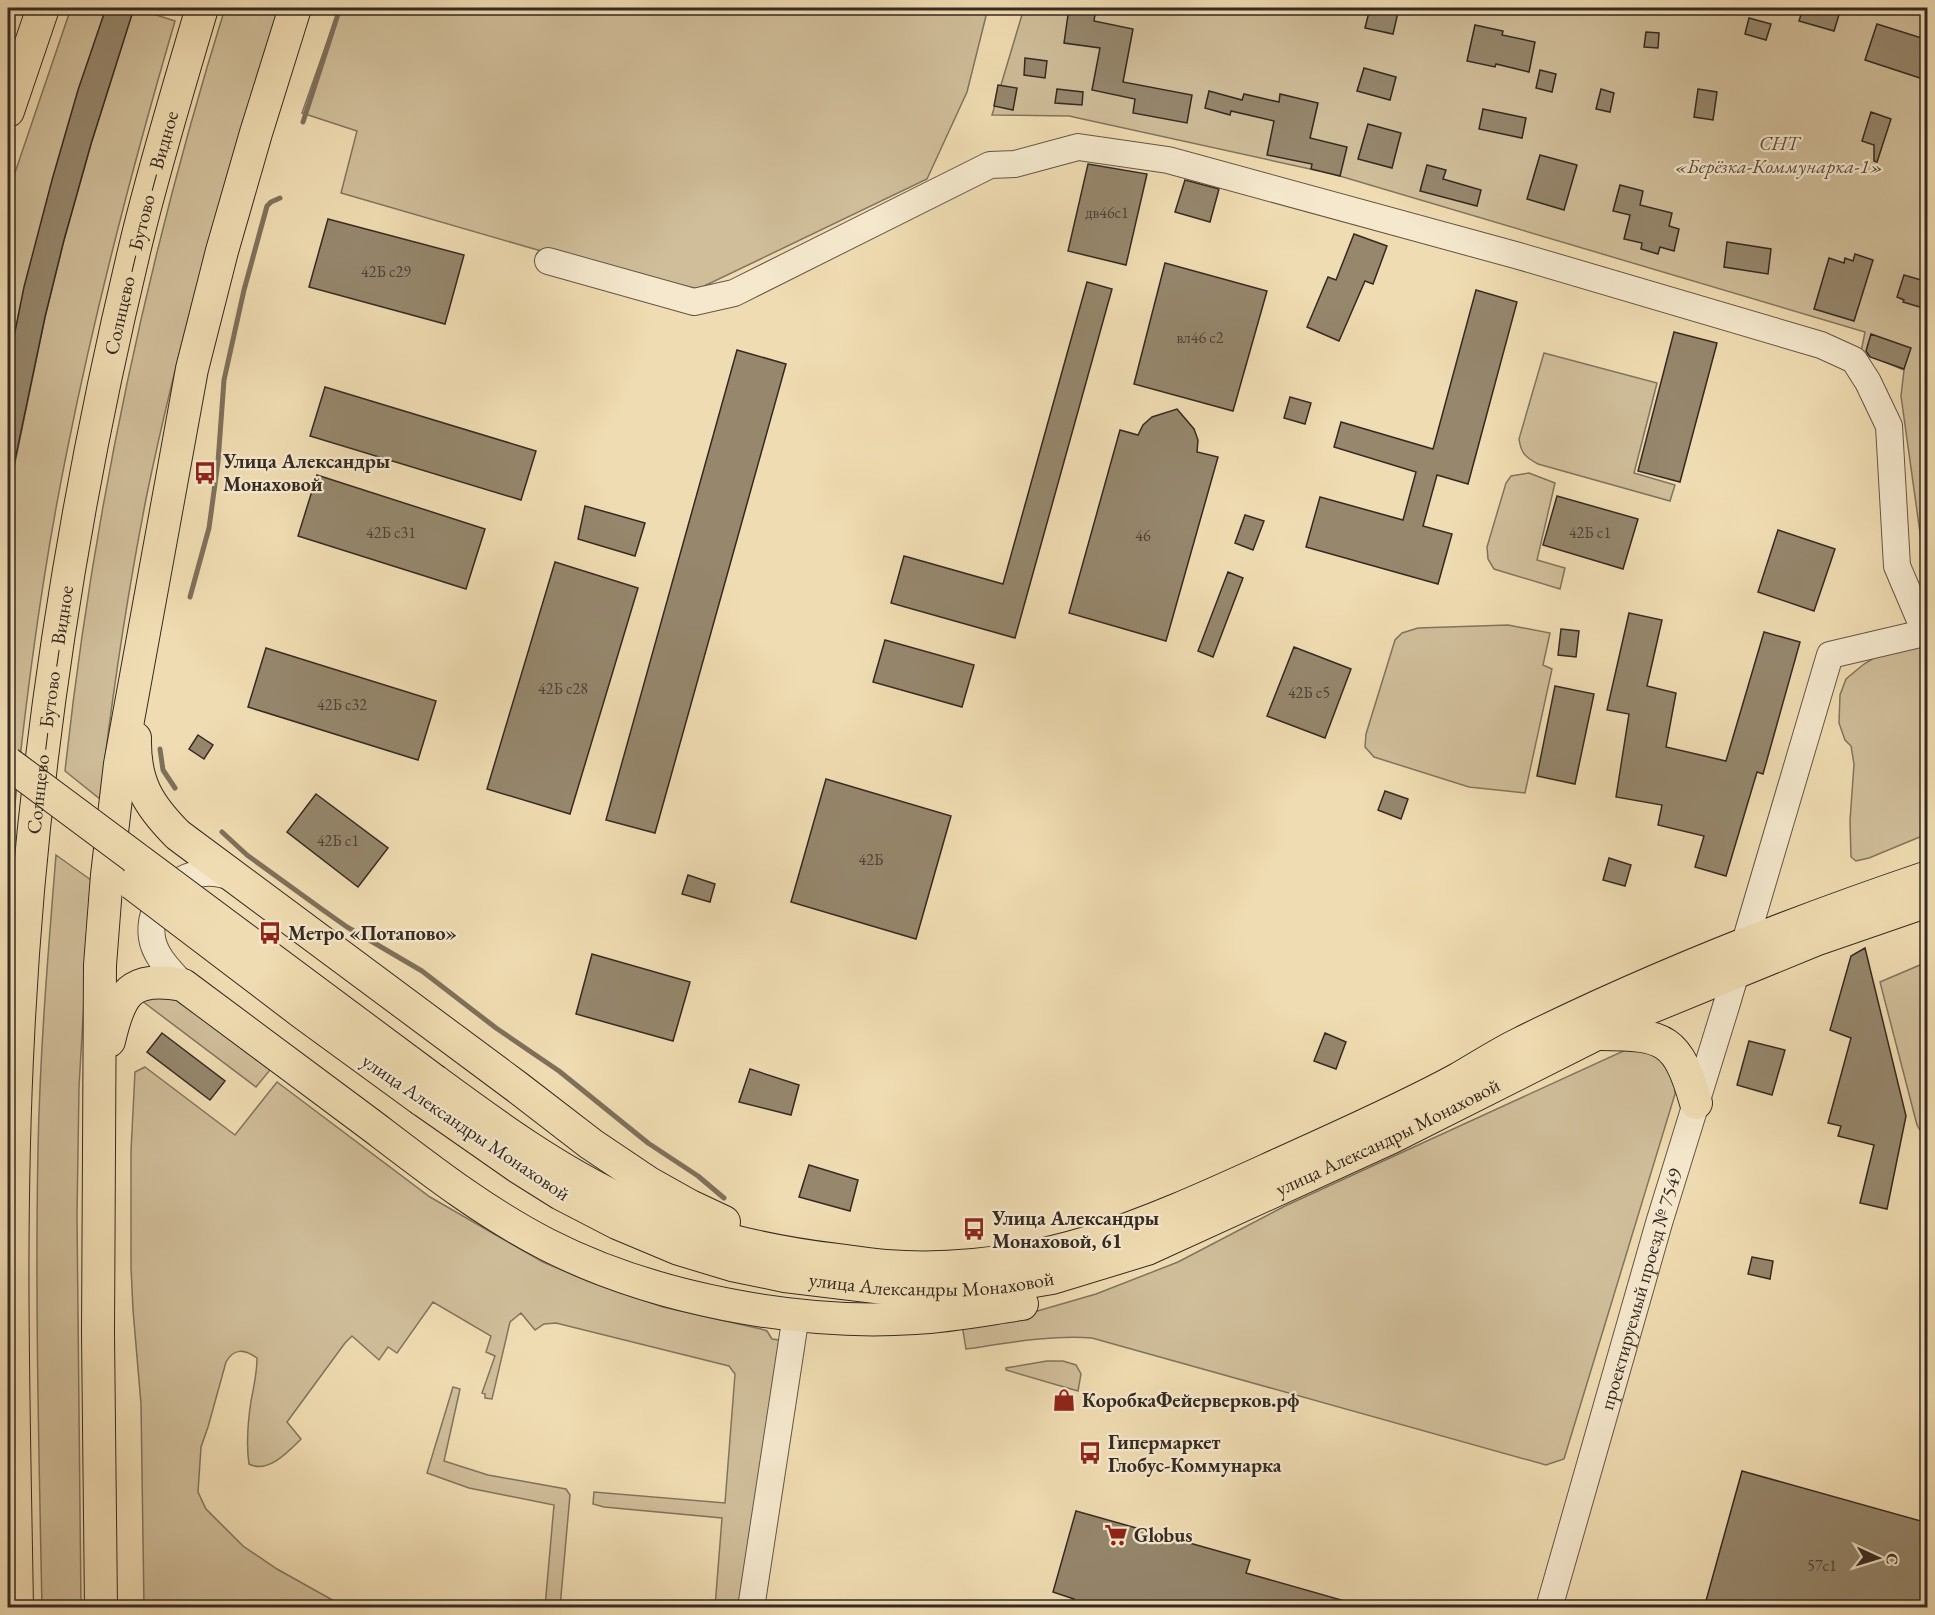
<svg xmlns="http://www.w3.org/2000/svg" width="1935" height="1615" font-family="'EB Garamond',serif">
  <rect width="100%" height="100%" fill="#f0dcb2"/>
  <filter id="stains"><feTurbulence type="fractalNoise" baseFrequency=".00333" numOctaves="4"/><feColorMatrix values="0 0 0 0 .2 0 0 0 0 .09 0 0 0 0 .02 0 0 0 .5 -.17"/></filter>
  <radialGradient id="worn" r=".72"><stop offset=".6" stop-color="#630" stop-opacity="0"/><stop offset="1" stop-color="#630" stop-opacity=".3"/></radialGradient>
  <!-- green -->
  <path fill="#d0be9a" stroke="#82745e" stroke-width="1.5" d="M71 8H106C67 125 34 245 8 366V193Z
    M135 8 175 21C134 161 97 302 68 446 39 587 22 729 8 872V497L45 317 64 240 91 144 131 16Z
    M225 8H279C229 168 181 329 147 494 127 595 112 697 100 799L65 771C93 513 148 256 225 8Z
    M339 8H988L967 92 927 179 698 289 562 257 341 193 357 131 302 113Z
    M1024 8H1927V583L1901 396 1904 370 1861 352 1865 332 1333 174 1069 116 992 115Z
    M1544 353 1657 383 1634 473 1675 485 1670 501 1538 464C1525 457 1521 453 1519 439Z
    M1529 473 1555 483 1537 560 1565 568 1560 589 1494 569 1488 559 1487 547 1506 483 1511 476Z
    M1508 625 1550 633 1543 665 1552 669 1525 793 1469 787 1374 757 1365 747 1366 734 1395 640 1402 633 1418 628Z
    M1927 641V834L1869 858 1856 861 1851 857 1850 821 1854 764 1851 746 1845 740 1839 723 1840 695 1846 679 1864 664 1889 649Z
    M56 855 91 880 79 1087 77 1215 81 1607 42 1608C39 1455 35 1302 38 1149 40 1051 48 953 56 855Z
    M1927 962V1142L1917 1125 1880 982Z
    M152 996 177 1000 270 1070 256 1087 142 1001Z
    M1632 1047 1661 1053 1675 1085V1094L1564 1459 1546 1465 1092 1338C1050 1335 1008 1343 966 1349L962 1325 1027 1314 1096 1294 1178 1262 1285 1206Z
    M145 1067 235 1135 277 1082 430 1197 543 1262 590 1282 663 1307 761 1329 767 1331 772 1339 779 1340 778 1357 742 1607H715L722 1518 604 1507 593 1504 594 1492 725 1503 735 1374 729 1366 556 1323 544 1324 535 1330 521 1313 510 1322 492 1399 485 1398V1394L482 1393 495 1356 486 1352 491 1336 433 1302 397 1353 388 1347 379 1360 352 1336 345 1343 287 1422 301 1439C289 1451 268 1474 249 1464 246 1444 248 1421 251 1401 254 1386 257 1373 257 1358 244 1349 234 1348 226 1362L208 1427 201 1447 198 1492 206 1509 243 1546 277 1569 345 1607H144L141 1404 133 1310 131 1267V1151L135 1072Z
    M1047 1361H1063L1076 1365 1081 1374 1078 1391 1006 1370V1368Z
    M453 1387 460 1389 444 1461 488 1475 566 1489 570 1495 560 1607H545L554 1505 469 1488 427 1473Z"/>
  <g fill="none" stroke-linecap="round" stroke-linejoin="round">
    <!-- stream -->
    <path stroke="#7f705b" stroke-width="5" d="M303 122 340 8
      M190 597 209 528 218 462 224 380 244 290 267 206 271 202 280 198
      M160 749 163 770 175 788
      M222 832 247 855 323 910 347 927 422 971 496 1028 559 1071 648 1143 698 1176 724 1198"/>
  </g>
  <!-- building -->
  <path fill="#96876d" stroke="#352a23" stroke-width="1.5" d="M106 8H134L91 144 64 240 45 317 14 465 8 464V366L24 287 52 180 78 90Z
    M1069 8H1096L1094 21 1133 29 1123 82 1192 95 1187 123 1133 113 1135 99 1092 90 1100 48 1064 43Z
    M1370 8H1399L1393 34 1365 28Z
    M1803 8H1841L1834 31 1799 21Z
    M1749 18 1771 24 1766 40 1745 34Z
    M1877 24 1928 40V65L1923 79 1865 60Z
    M1475 25 1503 31 1502 35 1535 42 1529 72 1496 64 1495 67 1467 61Z
    M1646 32 1659 33 1658 48 1644 47Z
    M1025 58 1047 61 1045 78 1024 75Z
    M1364 68 1396 77 1390 100 1357 91Z
    M1540 70 1556 74 1552 92 1536 88Z
    M998 85 1017 88 1013 110 994 106Z
    M1057 89 1083 92 1082 105 1055 103Z
    M1601 89 1614 93 1610 112 1596 109Z
    M1698 89 1717 92 1713 120 1694 117Z
    M1209 91 1242 100 1244 94 1279 102 1280 94 1318 103 1310 138 1347 147 1340 176 1311 169 1312 164 1267 155 1274 121 1231 111 1230 115 1205 108Z
    M1483 109 1526 118 1522 138 1479 129Z
    M1871 112 1891 119 1877 162 1874 161V145L1862 141Z
    M1368 124 1401 133 1392 168 1358 159Z
    M1540 155 1577 165 1564 210 1527 199Z
    M1088 164 1147 174 1126 265 1068 251Z
    M1427 165 1446 170 1443 179 1481 190 1477 206 1420 191Z
    M1185 180 1219 189 1210 222 1175 212Z
    M1620 185 1643 191 1640 205 1672 213 1669 226 1679 229 1674 251 1660 247 1658 254 1641 249 1642 243 1624 239 1630 215 1613 211Z
    M328 219 464 255 445 324 309 287Z
    M1354 234 1387 246 1373 284 1365 281 1339 341 1307 327 1328 277 1336 280Z
    M1727 242 1771 249 1768 274 1724 267Z
    M1855 254 1873 260 1854 321 1814 309 1829 258 1844 263 1845 258 1853 261Z
    M1165 263 1267 291 1233 411 1134 384Z
    M1904 275 1928 282V295L1923 308 1903 302 1904 300 1897 297Z
    M1087 282 1112 289 1015 638 891 603 904 556 1003 584Z
    M1476 290 1517 302 1468 484 1437 475 1423 526 1452 534 1438 584 1306 547 1320 497 1403 520 1416 472 1334 447 1341 422 1433 449Z
    M1674 332 1717 343 1680 482 1638 471Z
    M1871 334 1911 348 1904 369 1870 357 1866 351Z
    M737 350 786 364 655 833 606 820Z
    M325 387 536 451 521 500 310 436Z
    M1290 397 1311 403 1305 424 1284 418Z
    M1177 409 1194 429 1198 440 1197 452 1218 457 1166 641 1069 613 1120 430 1138 435 1143 425 1152 417Z
    M317 475 485 529 466 589 298 536Z
    M1557 496 1638 519 1623 569 1543 545Z
    M585 506 645 523 635 556 578 539Z
    M1245 515 1264 521 1253 550 1235 543Z
    M1778 530 1835 549 1814 611 1758 592Z
    M555 562 638 588 570 814 487 789Z
    M1228 572 1243 578 1213 657 1198 651Z
    M1629 613 1662 620 1647 686 1676 693 1666 747 1726 761 1764 632 1800 642 1763 774 1757 772 1726 876 1695 867 1704 836 1658 825 1662 805 1616 797 1629 714 1607 710Z
    M1561 629 1579 631 1576 657 1558 655Z
    M885 640 974 665 962 707 873 682Z
    M1294 647 1351 669 1325 738 1267 716Z
    M266 648 436 701 418 760 248 707Z
    M1555 686 1594 694 1575 784 1537 776Z
    M198 735 213 745 204 759 189 749Z
    M826 779 951 816 916 939 791 902Z
    M1385 791 1408 799 1401 819 1378 810Z
    M316 794 388 848 358 887 287 832Z
    M1609 858 1631 865 1625 886 1603 880Z
    M688 875 715 884 710 902 682 894Z
    M1865 948 1906 1116 1887 1209 1860 1203 1874 1145 1838 1136 1841 1126 1828 1123 1851 1038 1830 1030 1851 956Z
    M592 954 690 982 673 1041 576 1014Z
    M162 1033 225 1081 210 1100 147 1052Z
    M1325 1033 1346 1042 1336 1069 1314 1061Z
    M1749 1041 1785 1050 1772 1095 1737 1085Z
    M750 1069 799 1085 791 1115 739 1102Z
    M809 1165 858 1180 850 1211 799 1197Z
    M1752 1257 1773 1261 1770 1279 1748 1274Z
    M1742 1471 1928 1523V1608H1704Z
    M1076 1511 1250 1560 1246 1573 1352 1603V1608H1072L1074 1599 1053 1592Z"/>
  <g fill="none" stroke-linecap="round" stroke-linejoin="round">
    <!-- minor casing -->
    <g stroke="#645647" stroke-width="28">
      <g id="minor">
        <path d="M548 261 694 302 734 293 990 165 1015 164 1078 147 1168 160 1519 256 1821 345 1854 360 1868 382 1889 426 1897 566 1925 632"/>
        <path d="M183 985C171 971 155 957 152 938 147 906 173 875 205 873 216 872 226 875 237 879"/>
        <path d="M751 1608 796 1315"/>
        <path id="s1" d="M1549 1608 1659 1223 1727 1003 1830 655 1928 632"/>
      </g>
    </g>
    <!-- major casing -->
    <g stroke="#352a23" stroke-width="34">
      <g id="major">
        <path d="M8 111 43 8"/>
        <path d="M135 738C134 782 148 805 178 835L517 1087 591 1144 649 1183 690 1206 724 1222"/>
        <path d="M1601 1034C1665 1034 1678 1039 1696 1103"/>
        <path d="M109 1041C120 993 130 975 183 985 247 1032 311 1080 375 1128 430 1170 484 1212 546 1244 651 1298 797 1326 915 1318 951 1316 987 1309 1022 1304"/>
        <path d="M435 1081C496 1126 558 1171 627 1203 695 1235 763 1251 837 1260 854 1262 870 1265 886 1266 953 1271 1022 1262 1086 1243 1154 1222 1218 1192 1282 1163 1341 1136 1401 1110 1458 1079 1479 1067 1500 1053 1521 1043 1652 978 1789 924 1928 877"/>
        <path id="s2" d="M422 1100 518 1167 561 1194 617 1223 679 1249 732 1265 785 1276 884 1288 968 1289 1005 1286 1052 1278 1147 1249 1390 1138 1644 1010 1815 940 1928 901"/>
        <path id="s3" d="M17 1608C14 1418 8 1228 18 1038 31 767 74 498 138 235 157 158 180 83 202 8"/>
        <path d="M101 1608 98 1334 100 965 107 875 120 764 192 369 222 251 256 133 295 8"/>
      </g>
    </g>
    <!-- minor -->
    <use href="#minor" stroke="#f5e8cd" stroke-width="26"/>
    <!-- major -->
    <use href="#major" stroke="#f0dcb2" stroke-width="32"/>
    <!-- major-bridge casing -->
    <g stroke="#352a23" stroke-width="34" stroke-linecap="butt">
      <path id="major-bridge" d="M8 763 435 1081
        M133 884 304 1014 422 1100"/>
    </g>
    <!-- major-bridge -->
    <use href="#major-bridge" stroke="#f0dcb2" stroke-width="32"/>
  </g>
  <!-- icons -->
  <defs>
    <g id="bus-bare" transform="scale(1.8)"><path d="M-5-6H5V4H4V6H2V4H-2V6H-4V4H-5ZM-3.5-4V0h7V-4ZM-3.5 1.2v1.5H-2V1.2ZM2 1.2v1.5H3.5V1.2Z" fill="#8f2418" stroke="#f5e8cd" stroke-width="2.5" paint-order="stroke"/></g>
    <g id="shop-bare" transform="scale(1.8)"><path d="M-5-2.5h2.3a2.7 3.5 0 0 1 5.4 0H5L5.5 6h-11ZM-1.5-2.5h3a1.5 2.3 0 0 0-3 0Z" fill="#8f2418" stroke="#f5e8cd" stroke-width="2.5" paint-order="stroke"/></g>
    <g id="supermarket-bare" transform="scale(1.8)"><path d="M-6-5.5h2.5l.6 2H6L4.5 2H-2.5L-4.4-4H-6ZM-1.5 3.2a1.3 1.3 0 1 0 .1 0ZM3 3.2a1.3 1.3 0 1 0 .1 0Z" fill="#8f2418" stroke="#f5e8cd" stroke-width="2.5" paint-order="stroke"/></g>
  </defs>
  <g fill-rule="evenodd">
    <use href="#bus-bare" x="205" y="473"/>
    <use href="#bus-bare" x="270" y="933"/>
    <use href="#bus-bare" x="974" y="1229"/>
    <use href="#shop-bare" x="1064" y="1400"/>
    <use href="#bus-bare" x="1090" y="1453"/>
    <use href="#supermarket-bare" x="1116" y="1535"/>
  </g>
  <g text-anchor="middle" stroke-width="4.5" stroke-linejoin="round" paint-order="stroke">
    <!-- number labels -->
    <g font-size="16" fill="#4d4136">
      <text x="1107" y="218">дв46с1</text>
      <text x="386" y="277">42Б с29</text>
      <text x="1200" y="343">вл46 с2</text>
      <text x="391" y="538">42Б с31</text>
      <text x="1590" y="538">42Б с1</text>
      <text x="1143" y="541">46</text>
      <text x="563" y="694">42Б с28</text>
      <text x="1309" y="698">42Б с5</text>
      <text x="342" y="710">42Б с32</text>
      <text x="338" y="846">42Б с1</text>
      <text x="871" y="865">42Б</text>
      <text x="1822" y="1571">57с1</text>
    </g>
    <!-- park labels -->
    <g font-size="20" font-style="italic" fill="#5c4f41" stroke="#f5e8cd">
      <text x="1779" y="150">СНТ<tspan x="1779" dy="23">«Берёзка-Коммунарка-1»</tspan></text>
    </g>
    <!-- street labels -->
    <g font-size="20" fill="#352a23" stroke="#f5e8cd">
      <text dy="7" stroke="none"><textPath href="#s3" startOffset="1386">Солнцево — Бутово — Видное</textPath></text>
      <text dy="7" stroke="none"><textPath href="#s3" startOffset="900">Солнцево — Бутово — Видное</textPath></text>
      <text transform="translate(466 1127) rotate(34)" y="7">улица Александры Монаховой</text>
      <text dy="7" stroke="none"><textPath href="#s2" startOffset="1041">улица Александры Монаховой</textPath></text>
      <text dy="7" stroke="none"><textPath href="#s2" startOffset="555">улица Александры Монаховой</textPath></text>
      <text dy="7" stroke="none"><textPath href="#s1" startOffset="332">проектируемый проезд № 7549</textPath></text>
    </g>
    <!-- poi labels -->
    <g font-size="20" font-weight="bold" fill="#352a23" stroke="#f5e8cd" text-anchor="start">
      <text x="223" y="468">Улица Александры<tspan x="223" dy="23">Монаховой</tspan></text>
      <text x="288" y="940">Метро «Потапово»</text>
      <text x="992" y="1225">Улица Александры<tspan x="992" dy="23">Монаховой, 61</tspan></text>
      <text x="1082" y="1407">КоробкаФейерверков.рф</text>
      <text x="1108" y="1449">Гипермаркет<tspan x="1108" dy="23">Глобус-Коммунарка</tspan></text>
      <text x="1134" y="1542">Globus</text>
    </g>
  </g>
  <!-- margin -->
  <rect width="1935" height="1615" fill="none" stroke="#f0dcb2" stroke-width="30"/>
  <rect x="9" y="9" width="1917" height="1597" fill="none" stroke="#352a23" stroke-width="3"/>
  <rect x="15" y="15" width="1905" height="1585" fill="none" stroke="#352a23" stroke-width="1.5"/>
  <!-- north arrow -->
  <g transform="translate(1878 1558) rotate(94)" stroke="#f5e8cd" stroke-width="4.5" paint-order="stroke">
  <path d="M0-4.5L10 22L0 15L-10 22Z" fill="#352a23"/>
  <text y="-9" font-size="16" font-weight="bold" text-anchor="middle" fill="#352a23">С</text>
  </g>
  <rect width="100%" height="100%" filter="url(#stains)"/>
  <rect width="100%" height="100%" fill="url(#worn)"/>
</svg>
